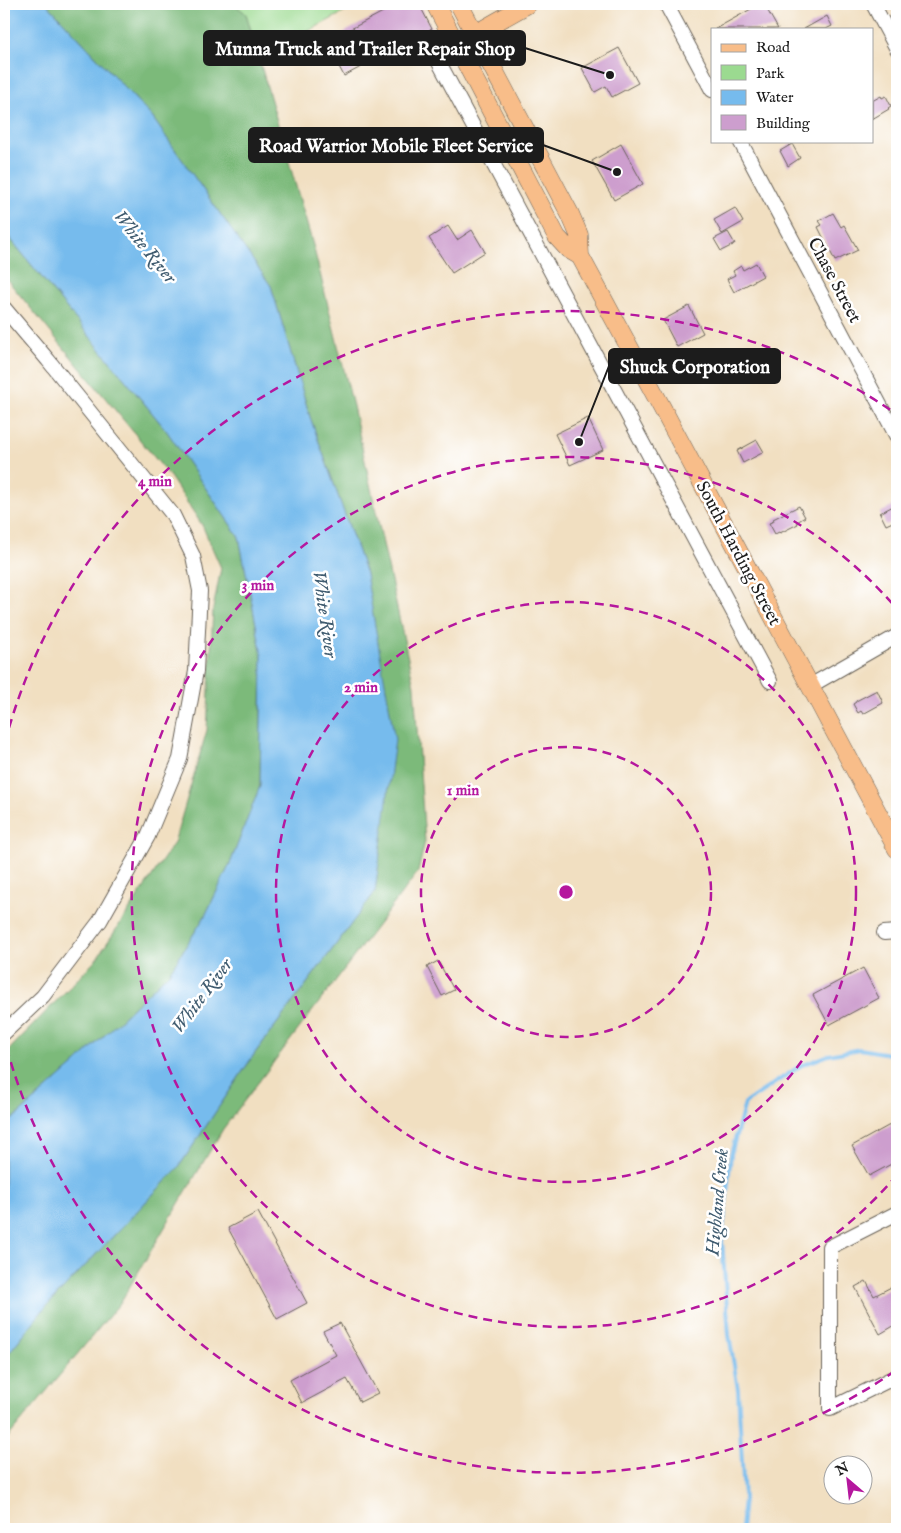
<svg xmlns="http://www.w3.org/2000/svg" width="901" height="1533" font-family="'IM FELL English',serif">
  <rect width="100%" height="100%" fill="#fff"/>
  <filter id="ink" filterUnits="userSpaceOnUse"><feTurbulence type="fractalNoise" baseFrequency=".02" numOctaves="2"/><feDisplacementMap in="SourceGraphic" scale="10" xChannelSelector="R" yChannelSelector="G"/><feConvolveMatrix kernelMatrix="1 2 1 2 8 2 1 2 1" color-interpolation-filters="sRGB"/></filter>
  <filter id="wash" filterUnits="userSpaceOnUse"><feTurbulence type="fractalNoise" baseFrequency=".0096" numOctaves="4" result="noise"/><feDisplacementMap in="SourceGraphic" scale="20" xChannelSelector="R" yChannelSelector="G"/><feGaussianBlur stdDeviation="1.12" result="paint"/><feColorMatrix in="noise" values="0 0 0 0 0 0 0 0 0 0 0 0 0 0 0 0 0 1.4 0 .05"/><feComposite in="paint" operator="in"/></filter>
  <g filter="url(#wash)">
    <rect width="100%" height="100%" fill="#f1dfc1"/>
    <!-- green -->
    <path fill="#9bda90" stroke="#5c7b56" d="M234 4H360L259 57 246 14Z"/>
    <!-- forest -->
    <path fill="#7cba7a" stroke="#4c6b4b" d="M47 4H234L246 14 313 245 353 406 414 686 425 841 418 872 223 1129 120 1303 4 1442V1359L43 1310 178 1168 255 1053 375 892 394 740 366 574 310 417 271 286 152 117Z
      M4 231 166 430 239 537 262 655 260 786 230 864 205 916 169 973 77 1062 4 1127V1055L95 961 174 843 207 730 213 609 221 568 202 525 169 475 4 276Z"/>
    <!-- water -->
    <path fill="#76bbed" stroke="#496c84" d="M4 4H47L152 117 271 286 310 417 366 574 395 740 375 892 255 1053 178 1168 43 1310 4 1359V1127L77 1062 169 973 205 916 230 864 260 786 262 655 239 537 166 430 4 231Z"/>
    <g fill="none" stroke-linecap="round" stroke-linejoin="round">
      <!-- stream -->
      <path stroke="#76bbed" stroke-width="4" d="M741 1529 744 1499 738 1390 729 1335 722 1241 731 1154 745 1103 800 1066 829 1055 860 1049 889 1054 897 1053"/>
    </g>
    <g id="blocks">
      <!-- building -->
      <path fill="#cd9ece" d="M398 4H419L432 29 344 76 326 42Z
        M760 4H764L778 29H715Z
        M827 16 832 26 826 29H804Z
        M619 48 638 83 612 97 606 86 595 92 582 68Z
        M881 96 882 98 886 96 891 106 888 108 889 109 872 119V101Z
        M621 144 643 184 614 200 592 161Z
        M792 144 800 158 788 166 780 151Z
        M735 208 743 222 722 234 714 220Z
        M833 213 841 227 844 225 858 250 835 261 818 227 822 225 819 221Z
        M448 226 457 240 472 230 485 252 452 273 429 238Z
        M728 232 735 244 721 251 714 239Z
        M756 263 763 276 734 292 727 279 735 275 733 271 741 266 743 270Z
        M689 306 703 333 677 347 663 320Z
        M588 418 603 450 570 465 555 434Z
        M757 440 764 452 743 463 737 451Z
        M897 504V520L886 525 880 513Z
        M799 506 805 517 797 522 798 524 780 533 779 532 775 534 769 523 774 521 773 519Z
        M877 690 883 703 863 714 861 711 858 713 853 704 856 702V701Z
        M438 961 454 990 442 996 427 967Z
        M863 968 879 998 829 1025 813 995Z
        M897 1121V1161L869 1176 852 1146Z
        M258 1212 307 1303 277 1319 228 1228Z
        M866 1281 874 1296 897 1284V1324L880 1334 855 1287Z
        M340 1323 378 1393 360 1402 347 1379 302 1403 290 1380 336 1355 323 1331Z"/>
    </g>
  </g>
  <g filter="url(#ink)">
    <use href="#blocks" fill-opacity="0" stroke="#676056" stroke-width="1"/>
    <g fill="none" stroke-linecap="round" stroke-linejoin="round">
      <!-- minor casing -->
      <g stroke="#676056" stroke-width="16">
        <path id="minor" d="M666 4 712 90
          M873 4 897 49
          M457 44 435 55 770 681
          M740 141 897 437
          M4 308 48 360 173 515 193 556 200 591 196 671 180 759 148 836 100 921 43 996 4 1033
          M810 686 897 636
          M884 933 897 932
          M897 1213 830 1247V1409L897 1376"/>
      </g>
      <!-- major casing -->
      <g stroke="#676056" stroke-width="19">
        <path id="major" d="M435 4 557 237 568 249 580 256 660 404 897 849
          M459 4 570 214 579 235 580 256
          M466 39 528 4"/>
      </g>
      <!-- minor -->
      <use href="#minor" stroke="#fff" stroke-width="14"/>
      <!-- major -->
      <use href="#major" stroke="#f8bd89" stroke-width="18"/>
    </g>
  </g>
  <!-- distance rings -->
  <g fill="none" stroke="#b5179e" stroke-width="2.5" stroke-dasharray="9 6">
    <circle cx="566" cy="892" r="145"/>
    <circle cx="566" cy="892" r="290"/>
    <path d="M897 1175A435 435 0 1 1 897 609"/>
    <path d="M895 1371A581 581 0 0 1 5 1042M5 742A581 581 0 0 1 895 413"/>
  </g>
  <g text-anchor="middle" stroke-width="5" stroke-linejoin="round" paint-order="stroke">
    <!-- street labels -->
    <g font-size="18" fill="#1c1c1c" stroke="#fff">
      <text transform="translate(835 280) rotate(62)" y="6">Chase Street</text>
      <text transform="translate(739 553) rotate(62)" y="6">South Harding Street</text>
    </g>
    <!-- water labels -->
    <g font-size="19" font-style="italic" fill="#405c70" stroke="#fff">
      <text transform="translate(146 246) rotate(51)" y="7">White River</text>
      <text transform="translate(326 614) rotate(82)" y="7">White River</text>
      <text transform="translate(201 995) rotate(-53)" y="7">White River</text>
      <text transform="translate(716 1202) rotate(-85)" y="7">Highland Creek</text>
    </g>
  </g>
  <circle cx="566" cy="892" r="8" fill="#b5179e" stroke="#fff" stroke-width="2.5"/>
  <g font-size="15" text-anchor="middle" font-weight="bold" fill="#b5179e" stroke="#fff" stroke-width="5" stroke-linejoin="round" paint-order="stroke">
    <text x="155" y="486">4 min</text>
    <text x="258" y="590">3 min</text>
    <text x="361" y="692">2 min</text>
    <text x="463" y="795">1 min</text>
  </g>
  <!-- callouts -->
  <path fill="none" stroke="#1c1c1c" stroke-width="2" d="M610 75L525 48M617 172L543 145M579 442L609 366"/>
  <g fill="#1c1c1c" stroke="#fff" stroke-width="2">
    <circle cx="610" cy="75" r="5"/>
    <circle cx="617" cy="172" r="5"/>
    <circle cx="579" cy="442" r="5"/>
  </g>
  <g fill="#1c1c1c" stroke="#1c1c1c" stroke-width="2">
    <rect x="204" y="31" width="321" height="34" rx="5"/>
    <rect x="249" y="128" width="294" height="34" rx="5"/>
    <rect x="609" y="349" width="171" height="34" rx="5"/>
  </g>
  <g font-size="19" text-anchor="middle" font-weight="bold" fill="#fff">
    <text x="365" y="55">Munna Truck and Trailer Repair Shop</text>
    <text x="396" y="152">Road Warrior Mobile Fleet Service</text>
    <text x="695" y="373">Shuck Corporation</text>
  </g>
  <!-- margin -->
  <rect width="901" height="1533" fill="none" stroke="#fff" stroke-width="20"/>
  <!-- legend -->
  <rect x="711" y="28" width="162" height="115" fill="#ffffff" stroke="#a4a4a4"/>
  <rect x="721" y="44" width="25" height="8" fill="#f8bd89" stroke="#a4a4a4"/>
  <text x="756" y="52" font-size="15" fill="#1c1c1c">Road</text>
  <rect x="721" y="65" width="25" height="15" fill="#9bda90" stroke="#a4a4a4"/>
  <text x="756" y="78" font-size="15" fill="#1c1c1c">Park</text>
  <rect x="721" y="90" width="25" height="15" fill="#76bbed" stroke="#a4a4a4"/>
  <text x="756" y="102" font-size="15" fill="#1c1c1c">Water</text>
  <rect x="721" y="115" width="25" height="15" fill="#cd9ece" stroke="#a4a4a4"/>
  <text x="756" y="128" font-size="15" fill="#1c1c1c">Building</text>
  <!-- north arrow -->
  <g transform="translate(848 1480) rotate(332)"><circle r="24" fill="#ffffff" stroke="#a4a4a4"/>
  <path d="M0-4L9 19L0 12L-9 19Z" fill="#b5179e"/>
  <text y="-8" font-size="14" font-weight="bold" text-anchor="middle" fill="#1c1c1c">N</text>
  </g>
</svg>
